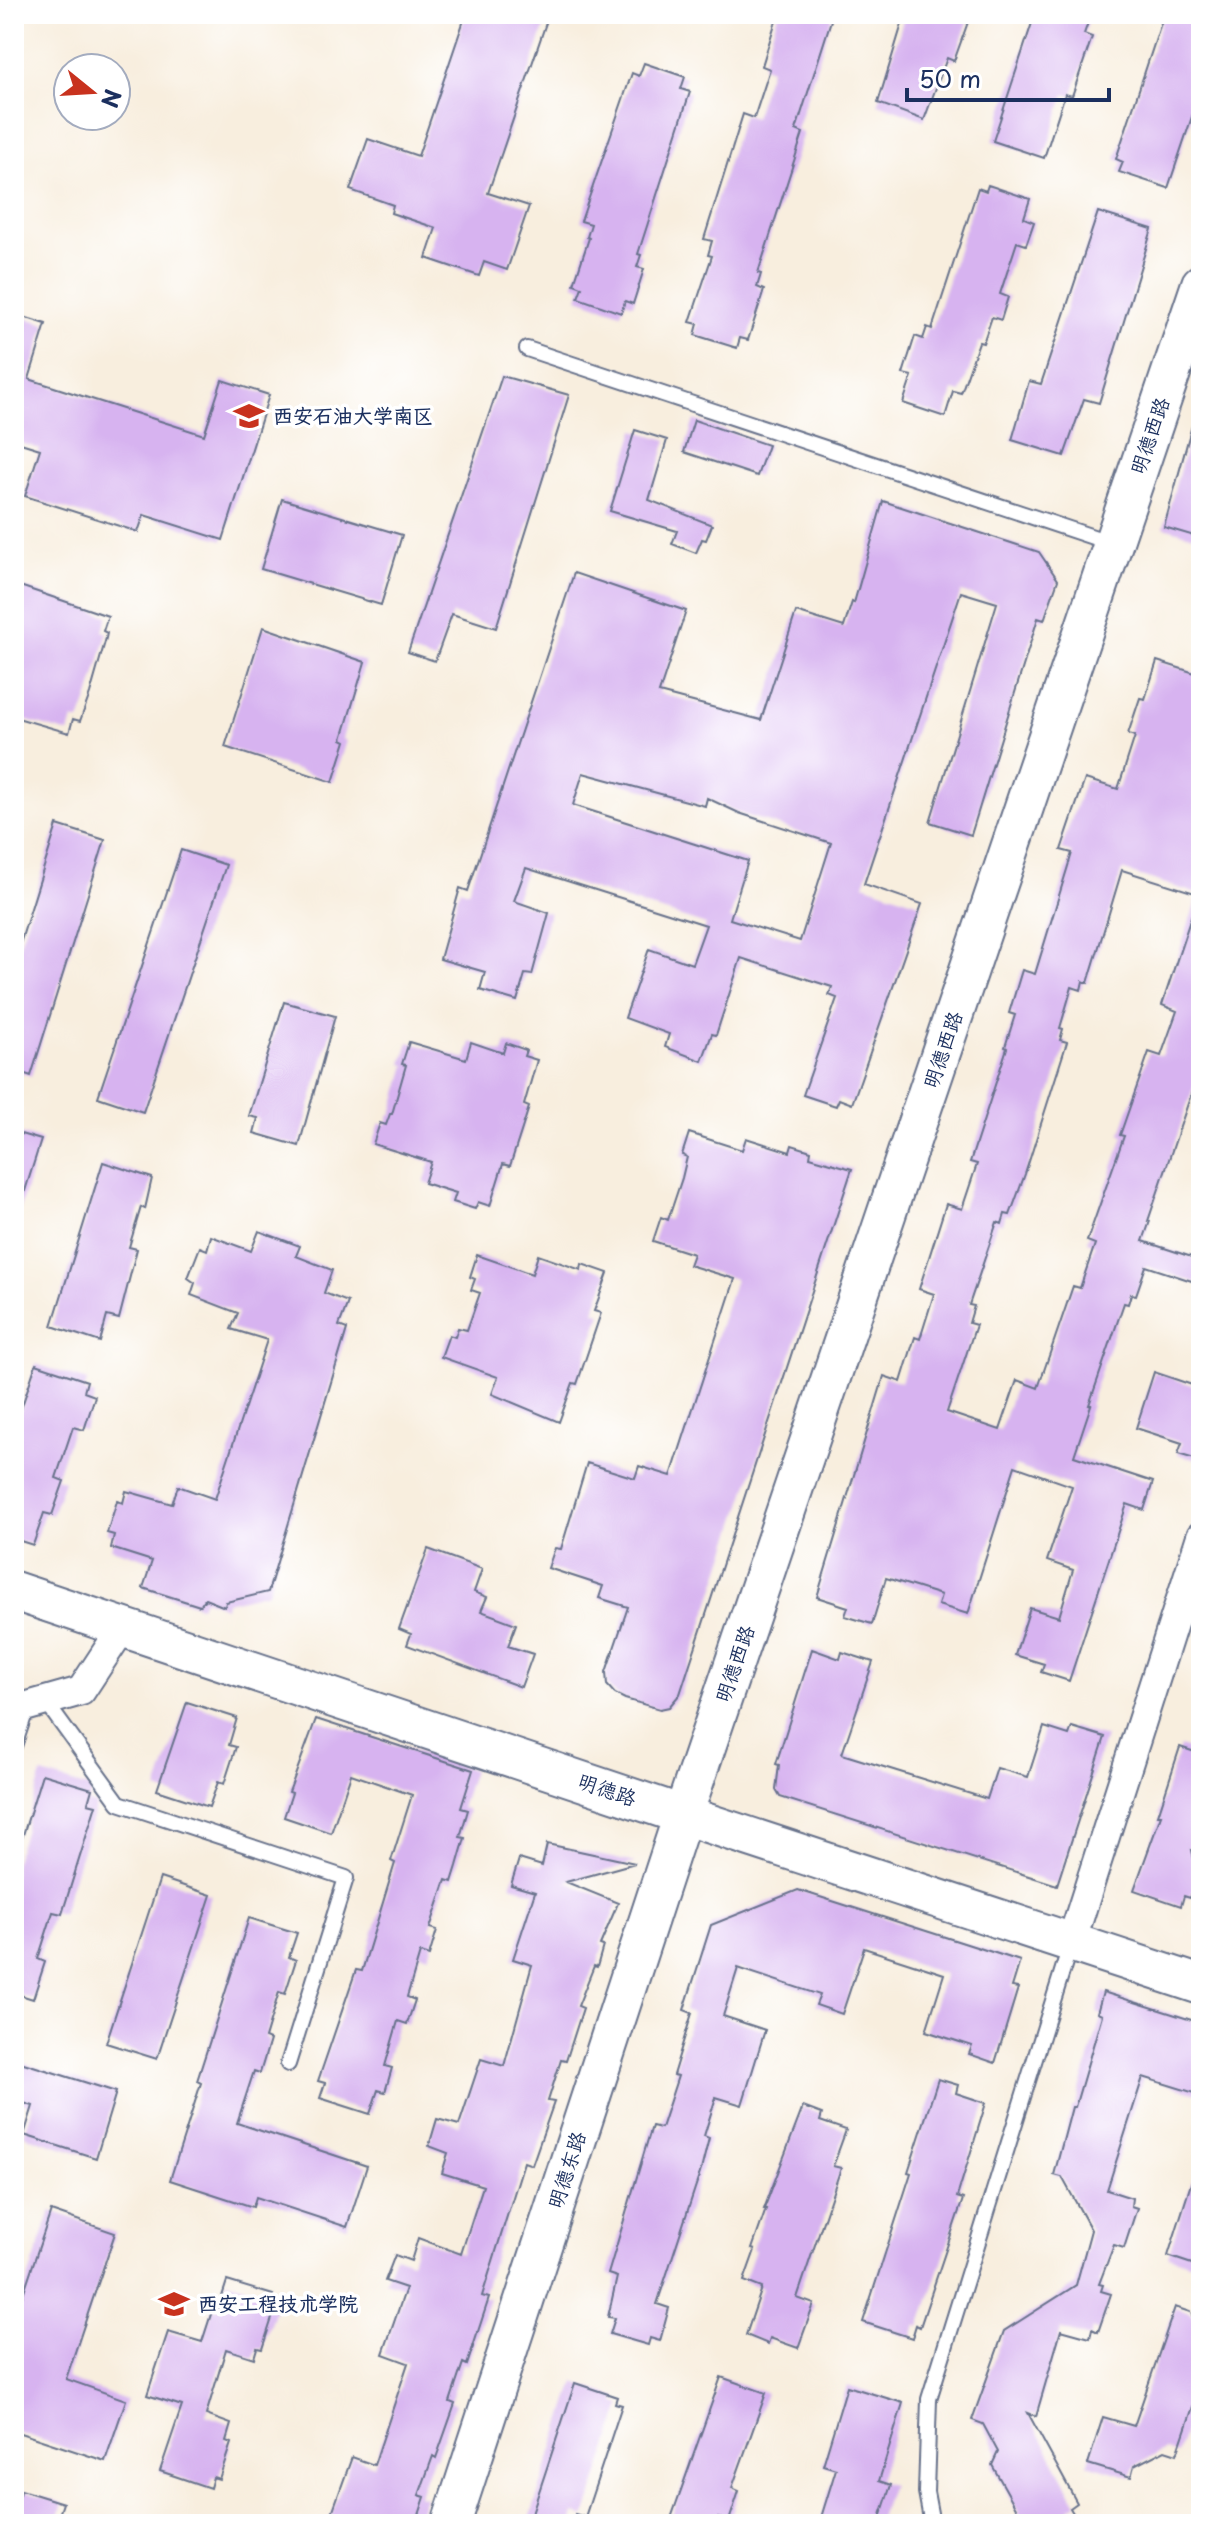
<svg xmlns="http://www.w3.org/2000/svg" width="1215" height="2538" font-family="'Playpen Sans','LXGW WenKai TC',sans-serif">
  <rect width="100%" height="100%" fill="#fff"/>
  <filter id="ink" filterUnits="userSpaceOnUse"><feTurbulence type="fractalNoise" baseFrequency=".0125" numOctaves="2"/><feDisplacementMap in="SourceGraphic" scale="16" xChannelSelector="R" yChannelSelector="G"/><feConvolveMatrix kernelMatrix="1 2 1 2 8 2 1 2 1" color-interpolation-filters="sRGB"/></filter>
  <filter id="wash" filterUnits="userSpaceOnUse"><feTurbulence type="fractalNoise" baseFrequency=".006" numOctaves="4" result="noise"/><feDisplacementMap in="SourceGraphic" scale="32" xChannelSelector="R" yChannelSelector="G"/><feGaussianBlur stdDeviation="1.8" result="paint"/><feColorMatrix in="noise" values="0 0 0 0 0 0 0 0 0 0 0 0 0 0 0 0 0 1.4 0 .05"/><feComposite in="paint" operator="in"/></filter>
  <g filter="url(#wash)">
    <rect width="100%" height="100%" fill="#f8eede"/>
    <g id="blocks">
      <!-- building -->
      <path fill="#d7b3f0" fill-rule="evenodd" d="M466 14H549L488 193 529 206 507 270 484 262 479 276 426 258 436 228 391 213 393 205 350 190 368 139 418 156Z
        M778 14H833L796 130 803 133 758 273 761 274 757 287 764 290 748 340 740 338 737 348 695 335 698 324 690 322 712 256 708 255 712 241 704 239 743 114 754 118 770 69 762 66Z
        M905 14H960L959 18 968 22 954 61 947 58 924 120 878 103Z
        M1044 14H1091L1084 34 1092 37 1072 96 1065 94 1044 158 993 141 1033 20 1041 22Z
        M1164 14H1201V90L1168 188 1119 172 1123 162 1116 159Z
        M644 63 685 77 681 89 690 92 638 254 641 255 637 267 644 269 633 304 625 301 621 313 578 298 582 287 574 284 589 238 587 237 591 224 581 221 632 73 639 76Z
        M988 185 1030 199 1024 218 1034 222 1026 245 1017 242 1000 294 1008 297 1001 320 992 317 983 343 979 342 961 393 953 391 945 417 903 403 912 376 903 374 915 336 923 339 927 327 932 329 978 188 986 191Z
        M1098 212 1152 229 1099 403 1084 399 1064 456 1012 440 1029 381 1041 384Z
        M14 314 46 324 29 379 204 435 222 380 269 395 223 540 144 515 138 532 25 496 40 449 14 441Z
        M502 376 569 395 496 628 452 614 435 661 408 652Z
        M1196 411 1201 412V538L1164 527Z
        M694 420 768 445 757 476 684 452Z
        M635 430 667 440 649 500 712 525 706 540 702 539 696 553 672 544 677 531 610 511Z
        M282 499 402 535 381 605 261 569Z
        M883 501 1039 552 1058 580 1044 620 1038 618 971 835 930 822 997 603 961 592 864 884 922 904 852 1104 839 1099 836 1106 803 1095 837 998 829 995 832 987 741 958 716 1035 712 1034 702 1061 665 1047 669 1034 625 1018 649 949 692 964 706 925 526 868 514 901 549 913 532 975 525 974 517 1001 480 990 485 972 440 959 460 888 468 891 574 573 686 611 659 693 761 720 796 612 844 627 852 602 854 603ZM583 773 705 806 707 798 739 813 831 843 800 941 730 919 748 861 573 805Z
        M14 584 108 616 103 631 107 633 106 638 90 694 80 721 73 719 69 733 14 717Z
        M263 627 365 662 342 739 346 741 333 782 225 747Z
        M1157 661 1201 675V895L1122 870 1088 983 1083 981 1081 990 1072 987 1060 1028 1063 1029 1060 1040 1067 1042 1025 1174 1010 1215 1005 1214 1002 1224 997 1222 969 1305 974 1306 969 1323 976 1325 947 1412 1000 1430 1017 1380 1038 1388 1073 1286 1080 1288 1095 1244 1087 1241 1124 1136 1120 1135 1149 1052 1161 1056 1177 1011 1162 1005 1197 899 1201 900V1065L1148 1221H1150L1143 1241 1201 1260V1284L1146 1266 1136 1295 1131 1294 1128 1304 1124 1303 1089 1405H1091L1074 1456 1153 1482 1144 1510 1127 1504 1069 1681 1041 1672 1044 1664 1015 1655 1030 1608 1059 1617 1073 1570 1047 1561 1072 1486 1015 1466 968 1614 938 1605 941 1595 886 1578 872 1624 845 1616 848 1607 817 1597 884 1376 901 1382 915 1337 920 1339 934 1294 919 1289 946 1204 962 1209 977 1164 970 1162 1007 1048 1005 1047 1015 1015 1009 1013 1022 970 1035 974 1072 853 1061 850 1085 779 1118 789 1135 736 1128 734 1140 698 1145 699Z
        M57 825 105 840 31 1076 14 1070V963Z
        M181 850 226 865 143 1112 98 1097Z
        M284 1002 335 1016 299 1146 254 1133 258 1118 249 1116Z
        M409 1042 466 1059 471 1042 503 1053 506 1043 526 1050 524 1056 537 1060 524 1105 529 1107 510 1166 503 1164 490 1206 478 1202 475 1209 453 1202 456 1193 424 1183 431 1162 373 1144 380 1123 386 1125 390 1114H392L406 1065 402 1064Z
        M14 1132 41 1140 19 1210H14Z
        M689 1133 742 1150 746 1138 790 1152 792 1145 811 1151 810 1157 852 1169 680 1694 669 1707 660 1709 625 1699 615 1694 607 1685 606 1672 628 1607 599 1598 603 1586 548 1568 555 1548 561 1549 587 1463 635 1478 639 1466 671 1476 735 1279 689 1265 693 1254 653 1241 661 1217 668 1220 682 1178 687 1157 682 1155Z
        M103 1162 152 1178 145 1209 141 1207 129 1247 137 1249 119 1319 107 1316 100 1342 52 1326Z
        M259 1231 300 1246 296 1256 332 1270 324 1293 348 1302 339 1326 347 1329 268 1592 226 1602 225 1607 205 1599 200 1606 143 1588 152 1561 111 1548 114 1535 107 1533 117 1501 123 1503 126 1491 172 1504 178 1486 215 1499 267 1340 231 1329 238 1313 191 1295 195 1283 188 1278 200 1247 207 1250 211 1236 251 1251Z
        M477 1255 532 1274 538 1255 581 1270 582 1264 608 1273 594 1311 601 1313 577 1384 573 1383 559 1422 492 1394 498 1377 441 1357 449 1335 455 1337 458 1328 467 1330 480 1293 471 1290 475 1279 470 1277Z
        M36 1364 87 1381 84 1392 95 1396 84 1430 73 1427 56 1478 64 1481 52 1515 44 1513 33 1545 14 1539V1430Z
        M1154 1372 1201 1388V1461L1178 1454 1182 1443 1136 1428Z
        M428 1549 482 1569 474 1592 487 1597 481 1611 516 1624 508 1646 533 1654 521 1687 407 1645 411 1634 399 1629Z
        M812 1649 840 1659 842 1652 873 1662 842 1754 987 1799 997 1768 1028 1777 1044 1727 1069 1735 1072 1727 1105 1737 1057 1885 780 1797 776 1790 779 1765 776 1764Z
        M187 1702 237 1718 229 1745 236 1747 224 1784 218 1782 209 1807 157 1790Z
        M316 1719 473 1770 461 1808 468 1810 460 1837 465 1838 457 1866 452 1882 446 1880 430 1928 437 1930 429 1956 420 1953 407 1997 415 2000 407 2024 398 2021 385 2066 392 2068 385 2092 378 2090 370 2114 320 2098 325 2083 318 2081 356 1970 362 1971 395 1863 391 1861 412 1795 351 1774 331 1833 284 1817 292 1793 289 1792Z
        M1180 1747 1201 1754V1852L1192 1850 1198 1876 1190 1898 1184 1896 1181 1906 1134 1890 1161 1815H1158Z
        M42 1774 92 1789 88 1803 96 1805 62 1914 53 1912 38 1959 45 1962 33 1999 14 1993V1864Z
        M547 1844 635 1863 566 1882 618 1903 600 1945 603 1946 597 1967 594 1966 578 2006 583 2008 566 2061 561 2060 548 2101 554 2102 532 2165 524 2162 482 2296 489 2298 467 2365 463 2363 450 2402 455 2404 436 2458 433 2456 419 2495 425 2497 416 2524H328L352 2457 374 2465 408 2363 383 2354 406 2288 385 2281 395 2255 411 2261 418 2238 461 2254 483 2186 442 2173 448 2153 429 2146 437 2119 459 2125 481 2059 504 2066 532 1965 513 1959 535 1892 511 1885 519 1859 542 1866Z
        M160 1878 211 1895 157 2059 106 2043Z
        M798 1890 1020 1961 1012 1987 1018 1988 995 2063 969 2054 972 2046 926 2031 944 1974 864 1948 842 2014 816 2005 820 1995 738 1968 723 2016 765 2030 742 2105 716 2097 704 2136 709 2138 701 2170 657 2304 669 2308 660 2341 650 2338 648 2345 610 2334 615 2318 608 2317 617 2277 608 2274 652 2126 661 2128 678 2076 673 2075 692 2013 684 2010 711 1925Z
        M249 1918 297 1933 289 1957 296 1960 285 1994 279 1992 265 2038 270 2040 260 2073 254 2071 237 2123 367 2166 347 2227 256 2197 253 2207 170 2180 201 2083 197 2081Z
        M1103 1992 1201 2023V2095L1143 2077 1107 2190 1132 2198 1131 2206 1137 2208 1124 2248 1114 2245 1099 2284 1103 2285 1101 2291 1111 2294 1098 2332 1092 2329 1090 2338 1061 2330 1036 2416 1028 2413 1077 2503 1070 2508 1073 2513 1053 2524H1025L992 2465 998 2452 983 2424 972 2420 1004 2331 1076 2285 1091 2230 1062 2177 1054 2175 1072 2107H1075L1102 2015 1097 2013Z
        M14 2060 116 2092 96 2158 24 2135 33 2106 14 2100Z
        M938 2079 958 2085 956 2093 986 2103 957 2197 963 2199 920 2327 916 2325 912 2338 863 2322 911 2173 908 2172Z
        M803 2107 822 2114 820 2121 846 2130 833 2166 841 2168 797 2298 814 2304 798 2348 770 2338 768 2344 746 2335 762 2288 744 2281 755 2250 752 2249 766 2209H764Z
        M1196 2168 1201 2169V2267L1168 2256Z
        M51 2211 115 2233 66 2379 126 2400 105 2461 14 2431V2321Z
        M227 2281 273 2295 269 2307 275 2309 262 2349 257 2348 254 2358 226 2349 206 2415 231 2424 226 2441 231 2443 219 2479 213 2477 210 2488 160 2471 182 2406 147 2395 168 2332 202 2342 213 2308 218 2309Z
        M1175 2307 1190 2312 1196 2321 1201 2323V2383L1177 2454 1165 2450 1134 2466 1131 2477 1088 2464 1103 2417 1134 2426Z
        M721 2377 766 2393 732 2488 739 2491 729 2521 718 2518 716 2524H669Z
        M575 2383 617 2397 615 2403 622 2405 585 2517 575 2514 572 2524H545L530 2519Z
        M847 2386 903 2403 879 2481 891 2485 878 2524H819L836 2469 823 2465Z
        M21 2490 63 2503 56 2524H14V2493L20 2495Z"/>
    </g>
  </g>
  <g filter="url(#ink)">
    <use href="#blocks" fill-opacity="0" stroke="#68728b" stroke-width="2"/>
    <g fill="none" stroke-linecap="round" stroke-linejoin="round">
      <!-- lane casing -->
      <g stroke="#68728b" stroke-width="18">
        <path id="lane" d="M527 349 1114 544
          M45 1701 119 1803 346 1878 288 2064
          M14 1746 27 1707
          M932 2524 926 2492 929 2399 1071 1943"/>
      </g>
      <!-- street casing -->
      <g stroke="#68728b" stroke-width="32">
        <path id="street" d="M14 1710 81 1691 123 1627
          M1071 1943 1201 1536"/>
      </g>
      <!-- secondary casing -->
      <g stroke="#68728b" stroke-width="42">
        <path id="secondary" d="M14 1591 683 1815 1201 1985
          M451 2524 683 1815 1201 284"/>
      </g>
      <!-- lane -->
      <use href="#lane" stroke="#fff" stroke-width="14"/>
      <!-- street -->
      <use href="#street" stroke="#fff" stroke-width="28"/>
      <!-- secondary -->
      <use href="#secondary" stroke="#fff" stroke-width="38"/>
    </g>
  </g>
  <!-- icons -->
  <defs>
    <g id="university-bare" transform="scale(2.4)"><path d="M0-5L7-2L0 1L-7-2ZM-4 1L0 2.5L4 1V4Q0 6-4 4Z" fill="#c8321e" stroke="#fff" stroke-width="2.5" paint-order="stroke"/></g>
  </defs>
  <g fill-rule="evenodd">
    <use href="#university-bare" x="249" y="416"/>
    <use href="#university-bare" x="174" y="2304"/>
  </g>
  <g text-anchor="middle" stroke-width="7" stroke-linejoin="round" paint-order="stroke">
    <!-- poi labels -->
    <g font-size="20" font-weight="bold" fill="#1b2f5e" stroke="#fff" text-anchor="start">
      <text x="273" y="423">西安石油大学南区</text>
      <text x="198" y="2311">西安工程技术学院</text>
    </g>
    <!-- street labels -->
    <g font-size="20" fill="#1b2f5e" stroke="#fff">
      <text transform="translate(1150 436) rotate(-71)" y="7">明德西路</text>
      <text transform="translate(943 1050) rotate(-71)" y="7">明德西路</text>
      <text transform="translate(735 1664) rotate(-71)" y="7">明德西路</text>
      <text transform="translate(607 1790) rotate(19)" y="7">明德路</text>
      <text transform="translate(567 2170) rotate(-72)" y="7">明德东路</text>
    </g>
  </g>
  <!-- margin -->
  <rect width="1215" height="2538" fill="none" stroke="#fff" stroke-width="48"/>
  <!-- north arrow -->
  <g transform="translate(92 92) rotate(108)"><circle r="38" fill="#ffffff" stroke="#a4acbf" stroke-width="2"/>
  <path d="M0-6L14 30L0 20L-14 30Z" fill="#c8321e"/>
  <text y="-12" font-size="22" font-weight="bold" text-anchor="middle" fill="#1b2f5e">N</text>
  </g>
  <!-- scale -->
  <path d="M907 88v12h202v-12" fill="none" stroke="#1b2f5e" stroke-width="4"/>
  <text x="919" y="88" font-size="24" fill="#1b2f5e" stroke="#ffffff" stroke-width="6" paint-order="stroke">50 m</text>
</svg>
